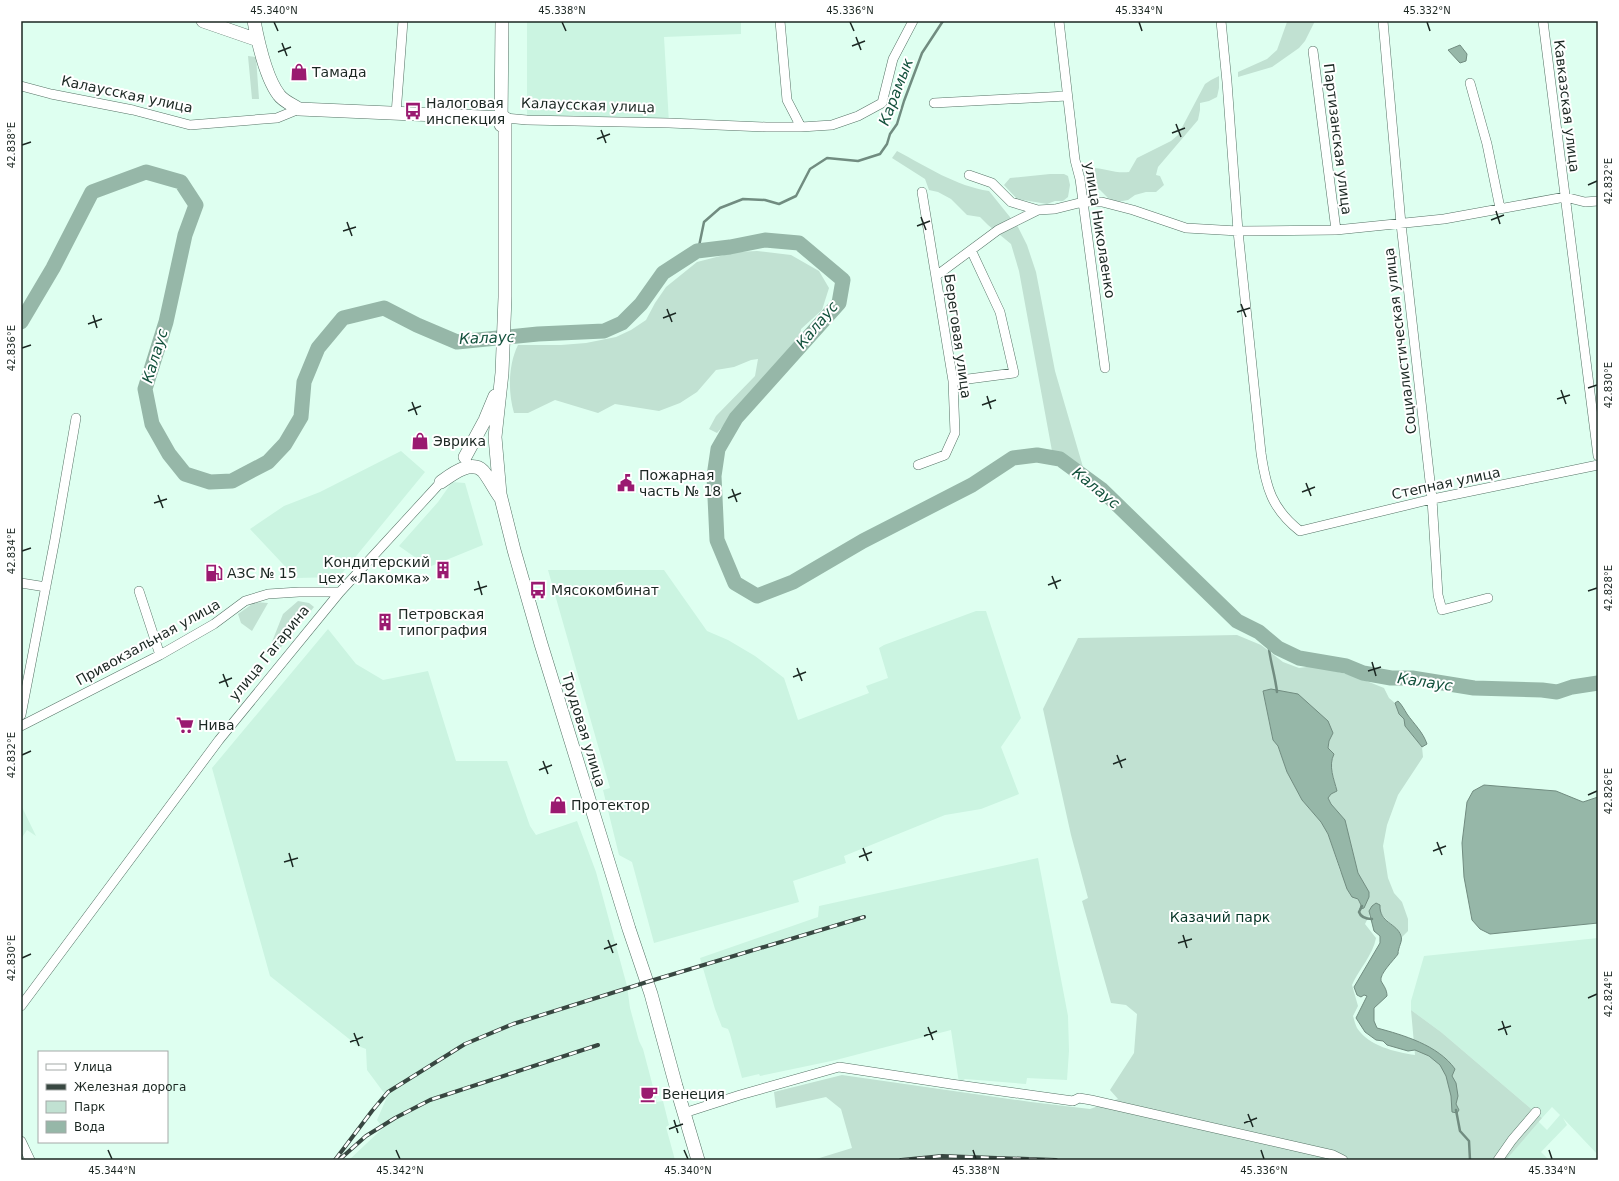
<svg xmlns="http://www.w3.org/2000/svg" width="1619" height="1181" font-family="'DejaVu Sans',sans-serif">
  <rect width="100%" height="100%" fill="#defff0"/>
  <!-- built -->
  <path fill="#cbf4e1" d="M527 21H741V34L664 37 669 123 527 120Z
    M401 451 425 472 339 577 296 578 250 529 284 506 320 492Z
    M452 482 465 483 483 545 429 567 399 546 438 502Z
    M548 570H664L707 631 728 640 755 656 784 678 798 720 869 693 866 686 888 678 879 648 884 645 976 611H986L1021 718 1001 747 1019 794 981 809 945 815 844 856 846 863 793 881 799 902 654 943 632 862 619 855 603 790 610 788Z
    M328 629 356 664 383 680 428 671 456 761H507L530 826 536 835 577 821 596 872 627 986 630 1008 639 1041 643 1049 657 1102 663 1101 669 1125 666 1127 675 1160H349L383 1128 377 1120 387 1097 367 1070 366 1049 358 1046 270 976 212 768Z
    M21 805 36 836 27 830 21 839Z
    M1038 858 1068 1016 1069 1051 1067 1080 1027 1078 1026 1084 965 1079 959 1083 951 1030 836 1060 760 1076 759 1074 742 1078 730 1034 728 1029 722 1027 715 1009 700 958 818 917 819 906Z
    M1598 938V1155L1563 1118 1567 1125 1541 1152 1549 1160H1506L1538 1121 1547 1130 1560 1115 1552 1107 1542 1118 1441 1032 1411 1010V1001L1424 956Z"/>
  <!-- green -->
  <path fill="#c1e1d2" fill-rule="evenodd" d="M1296 21H1315L1305 41 1299 48 1272 67 1238 77V72L1267 59 1277 50 1287 22Z
    M248 56 256 57 259 99H252Z
    M1219 76V88L1217 97 1209 101 1200 103V110L1198 120 1158 167 1156 175 1160 176 1164 185 1156 192H1146L1135 195 1128 200 1117 202 1108 198 1100 190 1092 186 1085 173 1090 168C1104 167 1114 174 1129 172L1137 158 1171 141 1178 135 1205 84 1211 80Z
    M897 151C927 167 956 186 989 191L1018 227 1027 245 1036 272 1055 371 1083 467 1052 451 1019 271 1011 244 988 225 980 217 967 215 951 199 938 192 929 190 925 179 892 158Z
    M1050 174H1064L1068 176 1070 185 1068 197 1063 201H1055L1047 204 1017 199 1004 185 1010 178Z
    M757 251 791 255 819 271 829 288 822 310 801 329 800 338 717 433 709 429 716 416 755 376 758 359 751 360 734 367 716 370 697 392 680 403 659 411 615 404 598 413 555 400 528 413H514C508 393 508 365 518 345H561L586 343 616 337 631 330 646 320 655 303 666 287 697 262 736 252Z
    M298 601 309 603 314 607 273 657 268 652 283 614Z
    M255 602 268 603 252 631 241 623 238 614Z
    M1237 635 1261 645 1283 662 1299 668 1314 666 1354 676 1384 688 1389 698 1395 703 1399 714 1405 719V726L1422 747 1423 757 1398 795 1387 825 1383 846 1388 878 1394 893 1402 902 1408 919V931L1402 937C1396 927 1386 921 1380 912L1369 911V916L1365 924 1376 938C1373 955 1359 969 1352 985L1358 1006 1353 1016C1354 1019 1355 1024 1357 1028 1369 1046 1395 1052 1415 1055L1411 1010 1441 1032 1542 1118 1506 1160H813L852 1148 841 1109 826 1097 776 1108 774 1092 842 1075 1031 1102 1090 1109 1118 1099 1110 1090 1134 1053 1137 1014 1126 1005 1111 1003 1082 901 1088 898 1071 835 1043 709 1078 638ZM1271 689 1281 691 1330 728 1333 733 1329 741 1328 748 1332 760 1331 768 1337 791 1331 794 1328 798 1331 804 1345 820 1358 873 1369 892 1361 905 1340 871 1328 834 1321 822 1302 800 1287 772 1278 746 1273 740 1263 691Z"/>
  <!-- water -->
  <path fill="#96b7a8" stroke="#718c80" d="M1460 45 1467 54 1466 61 1460 63 1448 50Z
    M1271 689 1298 694 1328 721 1333 733 1329 741 1328 748 1334 754C1328 766 1334 779 1337 791L1331 794 1328 798 1331 804 1345 820 1358 873 1369 892V897L1364 908 1360 909 1361 905 1358 899 1352 897 1347 889 1328 834 1321 822 1302 800 1287 772 1278 746 1273 740 1263 691Z
    M1398 701C1402 705 1404 709 1407 714 1414 724 1423 732 1427 744L1422 747 1405 726 1404 719 1399 714 1395 703Z
    M1484 785 1556 791 1583 802 1598 797V923L1490 934 1480 929 1472 920 1464 877 1462 843 1467 802 1473 791Z
    M1376 903 1380 905C1379 923 1397 923 1401 936 1403 941 1398 947 1398 954 1394 960 1379 974 1381 981 1384 986 1387 990 1387 996L1374 1008V1021L1377 1028C1403 1035 1438 1045 1455 1069L1452 1076 1456 1083 1458 1096 1456 1104 1459 1110 1457 1113 1452 1112 1451 1096 1446 1076 1440 1065 1429 1056 1415 1050 1408 1051 1387 1045 1383 1041 1376 1040 1365 1032 1356 1018 1367 996 1364 995 1361 997 1357 995 1354 987 1380 943V936L1374 931 1369 911 1372 906Z"/>
  <g fill="none" stroke-linecap="round" stroke-linejoin="round">
    <!-- stream -->
    <path stroke="#718c80" stroke-width="2.5" d="M698 251 704 222 720 208 743 199 765 200 779 204 796 196 810 169 827 158 858 161 880 154 887 144 890 134 897 124 904 101 922 53 943 21
      M1268 640C1269 658 1275 674 1277 692
      M1362 906 1359 912C1361 918 1366 919 1372 919
      M1456 1110 1460 1131 1469 1141 1470 1160"/>
    <!-- river -->
    <path stroke="#96b7a8" stroke-width="15" d="M21 322 53 268 92 192 146 172 181 182 196 205 185 235 166 322 145 389 152 424 169 454 185 474 210 482 232 481 268 462 285 444 301 417 304 382 318 348 343 318 384 308 417 325 457 342 538 334 604 331 622 323 641 304 663 273 697 251 730 247 765 240 799 243 843 280 839 303 736 418 718 449 714 476 717 540 735 583 757 596 793 582 863 541 972 485 1013 458 1037 455 1060 459 1101 489 1237 621 1259 632 1278 648 1299 658 1346 666 1363 673 1391 678H1412L1474 688 1542 690 1557 692 1572 687 1598 683"/>
    <!-- street casing -->
    <g stroke="#567366" stroke-width="10">
      <path id="street" d="M780 21 787 100 801 127
        M1059 21 1075 160 1080 179 1105 368
        M1221 21 1227 82 1238 231 1261 453C1266 488 1272 509 1300 531L1428 500 1598 465
        M1383 21 1401 224 1432 499 1438 595 1442 610 1488 598
        M1543 21 1598 456
        M1313 51 1336 230
        M1470 83 1487 144 1500 208
        M21 86 51 94 133 110 190 125 277 118 299 109
        M934 103 1067 96
        M396 114 403 21
        M505 118 527 120 669 123 766 127H801L832 125 858 116 882 103 893 59 913 21
        M969 175 992 183 1011 202 1038 210
        M936 276 998 230 1038 210 1055 209 1083 202H1102L1133 210 1186 228 1238 231 1336 230 1444 219 1565 197 1585 202 1598 201
        M953 381 1014 373 1000 312 971 250
        M918 465 945 455 955 433 953 381 922 192
        M21 583 46 587
        M139 591 160 655
        M21 715 55 539 76 418
        M21 726 160 655 214 624 245 601 268 594 299 592H340
        M21 1006 219 740 340 592 441 482
        M684 1113 740 1095 839 1067 951 1084 1073 1101 1079 1098 1091 1100 1333 1155 1343 1160
        M21 1141 30 1160
        M1498 1160 1512 1140 1536 1112"/>
    </g>
    <!-- secondary casing -->
    <g stroke="#567366" stroke-width="14">
      <path id="secondary" d="M203 21 258 40
        M254 21C258 42 266 78 279 95 283 101 293 105 299 109L505 118V297L502 373 495 437 500 494 514 550 541 644 629 929 651 994 676 1086 698 1160
        M501 125 502 21
        M465 457 485 420 495 396
        M441 482C451 475 471 459 483 471 489 478 494 489 500 497"/>
    </g>
    <!-- street -->
    <use href="#street" stroke="#fff" stroke-width="9"/>
    <!-- secondary -->
    <use href="#secondary" stroke="#fff" stroke-width="13"/>
    <!-- rail casing -->
    <g stroke="#384741" stroke-width="4">
      <path id="rail" d="M335 1160 372 1111 388 1092 465 1044 513 1024 647 982 864 917
        M339 1160 366 1136 395 1118 430 1100 598 1045
        M901 1160 942 1156 1056 1160"/>
    </g>
    <!-- rail -->
    <use href="#rail" stroke="#fff" stroke-width="2.5" stroke-dasharray="8" stroke-linecap="butt"/>
  </g>
  <!-- ticks -->
  <path fill="none" stroke="#1b2722" stroke-width="1.5" d="M274 22 278 31M562 22 566 31M850 22 854 31M1139 22 1142 31M1427 22 1430 31M856 37 861 50M282 43 287 56M852 46 865 41M278 52 291 47M1176 124 1181 137M601 130 606 143M1172 133 1185 128M597 139 610 134M22 145 31 142M1588 185 1597 181M1496 211 1500 224M921 217 926 230M1491 220 1504 215M347 222 352 236M917 226 930 221M343 231 356 227M1241 304 1246 317M667 309 672 322M1237 312 1250 308M93 315 97 328M663 318 676 313M88 324 102 319M22 348 31 345M1588 388 1597 385M1561 390 1566 404M987 396 991 409M1557 399 1570 395M412 402 417 415M982 405 996 400M408 411 421 406M1306 483 1311 496M732 489 737 502M1302 492 1315 487M158 495 163 508M728 498 741 493M154 503 167 499M22 551 31 548M1052 576 1057 589M478 581 482 595M1048 585 1061 580M474 590 487 586M1588 591 1597 588M1372 662 1376 676M797 668 802 681M1368 671 1381 667M223 674 228 687M793 677 806 672M219 683 232 678M22 755 31 751M1117 755 1122 768M543 761 548 774M1113 764 1126 759M539 770 552 765M1588 795 1597 791M1437 842 1442 855M863 848 868 861M1433 851 1446 846M289 853 293 867M859 857 872 852M284 862 298 858M1183 935 1187 948M608 940 613 953M1178 943 1192 939M604 949 617 944M22 958 31 954M1588 998 1597 994M1502 1021 1507 1035M928 1027 933 1040M1498 1030 1511 1026M354 1033 359 1046M924 1036 937 1031M350 1042 363 1037M1248 1114 1253 1127M674 1120 678 1133M1244 1123 1257 1118M669 1129 683 1124M108 1150 112 1159M396 1150 400 1159M684 1150 688 1159M973 1150 976 1159M1261 1150 1264 1159M1549 1150 1552 1159"/>
  <!-- icons -->
  <defs>
    <g id="shop-bare" transform="scale(1.38)"><path d="M-5-2.5h2.3a2.7 3.5 0 0 1 5.4 0H5L5.5 6h-11ZM-1.5-2.5h3a1.5 2.3 0 0 0-3 0Z" fill="#9a1a70" stroke="#fff" stroke-width="2.5" paint-order="stroke"/></g>
    <g id="bus-bare" transform="scale(1.38)"><path d="M-5-6H5V4H4V6H2V4H-2V6H-4V4H-5ZM-3.5-4V0h7V-4ZM-3.5 1.2v1.5H-2V1.2ZM2 1.2v1.5H3.5V1.2Z" fill="#9a1a70" stroke="#fff" stroke-width="2.5" paint-order="stroke"/></g>
    <g id="civic-bare" transform="scale(1.38)"><path d="M-.6-6.5H3V-4.5H.6V-3L4-1V1h2V6H-6V1h2V-1L-.6-3ZM-1.2 2.5V6h2.4V2.5Z" fill="#9a1a70" stroke="#fff" stroke-width="2.5" paint-order="stroke"/></g>
    <g id="building-bare" transform="scale(1.38)"><path d="M-4-6H4V6H1V3H-1V6H-4ZM-2.5-4.3h1.7v1.8h-1.7ZM.8-4.3h1.7v1.8H.8ZM-2.5-1h1.7V.8h-1.7ZM.8-1h1.7V.8H.8Z" fill="#9a1a70" stroke="#fff" stroke-width="2.5" paint-order="stroke"/></g>
    <g id="fuel-bare" transform="scale(1.38)"><path d="M-5.5-6h7V0h2V4h1.3V-2.5L3-4.5l.8-.8L6-3V5H2.5V1h-1V6h-7ZM-4.2-4.7v3.2H.2V-4.7Z" fill="#9a1a70" stroke="#fff" stroke-width="2.5" paint-order="stroke"/></g>
    <g id="supermarket-bare" transform="scale(1.38)"><path d="M-6-5.5h2.5l.6 2H6L4.5 2H-2.5L-4.4-4H-6ZM-1.5 3.2a1.3 1.3 0 1 0 .1 0ZM3 3.2a1.3 1.3 0 1 0 .1 0Z" fill="#9a1a70" stroke="#fff" stroke-width="2.5" paint-order="stroke"/></g>
    <g id="cafe-bare" transform="scale(1.38)"><path d="M-5.5-4.5H6V0H3Q3 3.5 0 3.5H-2.5Q-5.5 3.5-5.5 0ZM3-3.2v2h1.7v-2ZM-6 4.5H4V6H-6Z" fill="#9a1a70" stroke="#fff" stroke-width="2.5" paint-order="stroke"/></g>
  </defs>
  <g fill-rule="evenodd">
    <use href="#shop-bare" x="299" y="72"/>
    <use href="#bus-bare" x="413" y="111"/>
    <use href="#shop-bare" x="420" y="441"/>
    <use href="#civic-bare" x="626" y="483"/>
    <use href="#building-bare" x="443" y="570"/>
    <use href="#fuel-bare" x="214" y="573"/>
    <use href="#bus-bare" x="538" y="590"/>
    <use href="#building-bare" x="385" y="622"/>
    <use href="#supermarket-bare" x="185" y="725"/>
    <use href="#shop-bare" x="558" y="805"/>
    <use href="#cafe-bare" x="649" y="1094"/>
  </g>
  <g text-anchor="middle" stroke-width="4" stroke-linejoin="round" paint-order="stroke">
    <!-- poi labels -->
    <g font-size="14" fill="#1b2722" stroke="#fff" text-anchor="start">
      <text x="312" y="77">Тамада</text>
      <text x="426" y="108">Налоговая<tspan x="426" dy="16">инспекция</tspan></text>
      <text x="433" y="446">Эврика</text>
      <text x="639" y="480">Пожарная<tspan x="639" dy="16">часть № 18</tspan></text>
      <text x="430" y="567" text-anchor="end">Кондитерский<tspan x="430" dy="16">цех «Лакомка»</tspan></text>
      <text x="227" y="578">АЗС № 15</text>
      <text x="551" y="595">Мясокомбинат</text>
      <text x="398" y="619">Петровская<tspan x="398" dy="16">типография</tspan></text>
      <text x="198" y="730">Нива</text>
      <text x="571" y="810">Протектор</text>
      <text x="662" y="1099">Венеция</text>
    </g>
    <!-- street labels -->
    <g font-size="14" fill="#1b2722" stroke="#fff">
      <text transform="translate(127 94) rotate(12)" y="5">Калаусская улица</text>
      <text transform="translate(588 105) rotate(2)" y="5">Калаусская улица</text>
      <text transform="translate(1567 106) rotate(83)" y="5">Кавказская улица</text>
      <text transform="translate(1338 139) rotate(83)" y="5">Партизанская улица</text>
      <text transform="translate(1100 230) rotate(81)" y="5">улица Николаенко</text>
      <text transform="translate(958 336) rotate(82)" y="5">Береговая улица</text>
      <text transform="translate(1400 341) rotate(-97)" y="5">Социалистическая улица</text>
      <text transform="translate(1446 483) rotate(-12)" y="5">Степная улица</text>
      <text transform="translate(148 642) rotate(-29)" y="5">Привокзальная улица</text>
      <text transform="translate(269 653) rotate(-51)" y="5">улица Гагарина</text>
      <text transform="translate(584 730) rotate(73)" y="5">Трудовая улица</text>
    </g>
    <!-- park labels -->
    <g font-size="14" fill="#043425" stroke="#fff">
      <text x="1220" y="922">Казачий парк</text>
    </g>
    <!-- water labels -->
    <g font-size="15" font-style="italic" fill="#13513c" stroke="#fff">
      <text transform="translate(896 92) rotate(-69)" y="5">Карамык</text>
      <text transform="translate(817 325) rotate(-50)" y="5">Калаус</text>
      <text transform="translate(487 338) rotate(-2)" y="5">Калаус</text>
      <text transform="translate(155 356) rotate(-73)" y="5">Калаус</text>
      <text transform="translate(1096 488) rotate(39)" y="5">Калаус</text>
      <text transform="translate(1425 682) rotate(8)" y="5">Калаус</text>
    </g>
  </g>
  <!-- border -->
  <rect width="1619" height="1181" fill="none" stroke="#ffffff" stroke-width="44"/>
  <!-- legend -->
  <rect x="38" y="1051" width="130" height="92" fill="#ffffff" stroke="#a4a9a7"/>
  <rect x="46" y="1064" width="20" height="6" fill="#ffffff" stroke="#a4a9a7"/>
  <text x="74" y="1071" font-size="12" fill="#1b2722">Улица</text>
  <rect x="46" y="1084" width="20" height="6" fill="#384741" stroke="#a4a9a7"/>
  <text x="74" y="1091" font-size="12" fill="#1b2722">Железная дорога</text>
  <rect x="46" y="1101" width="20" height="12" fill="#c1e1d2" stroke="#a4a9a7"/>
  <text x="74" y="1111" font-size="12" fill="#1b2722">Парк</text>
  <rect x="46" y="1121" width="20" height="12" fill="#96b7a8" stroke="#a4a9a7"/>
  <text x="74" y="1131" font-size="12" fill="#1b2722">Вода</text>
  <rect x="22" y="22" width="1575" height="1137" fill="none" stroke="#1b2722" stroke-width="1.5"/>
  <g font-size="10" text-anchor="middle" fill="#1b2722">
    <text x="274" y="14">45.340°N</text>
    <text x="562" y="14">45.338°N</text>
    <text x="850" y="14">45.336°N</text>
    <text x="1139" y="14">45.334°N</text>
    <text x="1427" y="14">45.332°N</text>
    <text transform="translate(11 145) rotate(-90)" y="4">42.838°E</text>
    <text transform="translate(1608 181) rotate(-90)" y="4">42.832°E</text>
    <text transform="translate(11 348) rotate(-90)" y="4">42.836°E</text>
    <text transform="translate(1608 385) rotate(-90)" y="4">42.830°E</text>
    <text transform="translate(11 551) rotate(-90)" y="4">42.834°E</text>
    <text transform="translate(1608 588) rotate(-90)" y="4">42.828°E</text>
    <text transform="translate(11 755) rotate(-90)" y="4">42.832°E</text>
    <text transform="translate(1608 791) rotate(-90)" y="4">42.826°E</text>
    <text transform="translate(11 958) rotate(-90)" y="4">42.830°E</text>
    <text transform="translate(1608 994) rotate(-90)" y="4">42.824°E</text>
    <text x="112" y="1174">45.344°N</text>
    <text x="400" y="1174">45.342°N</text>
    <text x="688" y="1174">45.340°N</text>
    <text x="976" y="1174">45.338°N</text>
    <text x="1264" y="1174">45.336°N</text>
    <text x="1552" y="1174">45.334°N</text>
  </g>
</svg>
